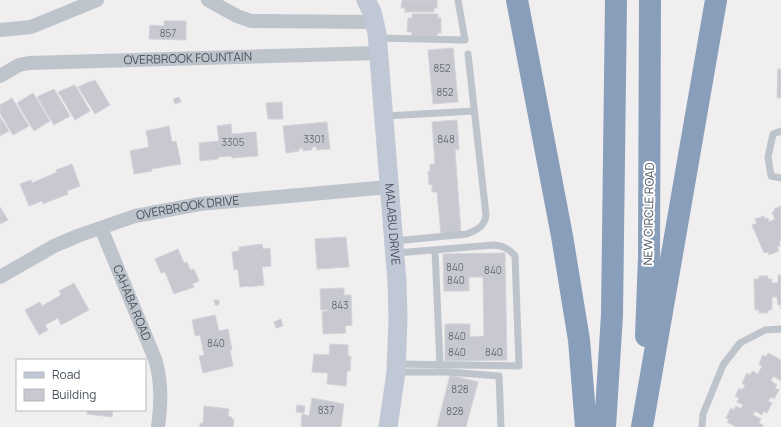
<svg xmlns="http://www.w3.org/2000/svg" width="781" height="427" font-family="Manrope,sans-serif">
  <rect width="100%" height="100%" fill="#f0eeee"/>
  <!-- building -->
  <path fill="#c8c9d0" stroke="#d2d4d9" d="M402 0H437V8H434V12H405V8H401Z
    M412 14H438V18H441V33H438L437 36H411L412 32H407L408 18H412Z
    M164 21H186V40L149 39 150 25 164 26Z
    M453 48 458 102 433 104 428 50Z
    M778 69H781V98H777Z
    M95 80 110 105 95 114 78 87 91 81V82Z
    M75 85 90 111 75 120 58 92Z
    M54 89 70 116 54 125 37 97Z
    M33 93 50 121 34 131 17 103Z
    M179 97 181 102 175 104 173 99Z
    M12 98 29 126 13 135 0 113V105Z
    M282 102 283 119H268L266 103Z
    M0 117 9 131 0 136Z
    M457 120 459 149 455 150 461 233 441 235 437 192H432V184L429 185 428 172 430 171V164H435L432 122Z
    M327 122 330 149 317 150 316 147H312V150L303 151V148L299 149V151L286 153 283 126Z
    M231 124 232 134 256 132 258 156 232 158 231 156 218 157V159L200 161 199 143 219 141 217 126Z
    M169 126 172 142 176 141 181 164 151 169 152 171 134 174 130 151 149 147 146 131Z
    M72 164 80 186 67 191 68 194 43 204 42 201 29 206 20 184 31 180 32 183 57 172 56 170Z
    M781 206V241L779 242 780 246 777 247 779 251 769 255 768 252 764 253 752 225 757 223 755 219 764 216 765 219 768 218 769 222 775 219 772 212 775 211 774 209Z
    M0 207 8 220 0 224Z
    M346 237 349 267 317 269 315 239Z
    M262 244 263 249 270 248 271 266 262 267 264 285 249 287V286L240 287 238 269 234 270 232 252 239 251V247Z
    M178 249 184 263 187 262 190 270 194 269 199 281 192 284 194 287 174 294 165 272 161 273 155 259Z
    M505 253 507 360 445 361V324H470V337L484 336 483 277H469V291H444L443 254Z
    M778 275H781V309V305H778L777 297H772V310H768V313H759V310H755L754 279H759V276H768V279H772V283H778Z
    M74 283 89 310 61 325 58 318 45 325 48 330 39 335 25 310 40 302 42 306 61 295 59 291Z
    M344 288V295H351L352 325 345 326 346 333 323 334 322 312 328 311V310H321L320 289Z
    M214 300H219V305H215Z
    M215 315 219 331 228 329 232 350H230L233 366 203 373 199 356 204 355 200 335 195 336 192 320Z
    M281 319 283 326 276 328 274 322Z
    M330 344 348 345V356H351L350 371H347L346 386 327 384 328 373 312 372 314 354 329 355Z
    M768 353 781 360V381L773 376 771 381 777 385 775 388 779 390 774 399 771 397 768 401 772 403 767 413 764 411 762 415 755 411 753 415 761 419 759 423 763 425 762 427H736L727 422 729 419 726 418 731 408 734 410 736 406 741 409 743 405 737 402 739 398 735 396 739 388 742 390 745 385 742 383 747 373 750 375 752 371 758 374 762 366 759 364 763 355 766 357Z
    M450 375 478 382 466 427H437Z
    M312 398 344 404 341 427H303L301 426 302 414 309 416Z
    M297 405 305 406 304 413 296 412Z
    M204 406 229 409 228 416 231 417 234 420 233 427H200V423H203Z
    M88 410H113L112 417 87 414Z"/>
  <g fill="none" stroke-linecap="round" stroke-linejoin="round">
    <!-- lane -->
    <path stroke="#bdc4cc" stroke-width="7" d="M377 38 465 40 458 0
      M385 116 474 111
      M781 131 773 134 768 157 771 176 781 178
      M394 241 467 234C477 230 485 226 486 215L468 54
      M435 250 440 365
      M396 253 494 245C504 246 509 249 515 256L519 366 397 364
      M397 372H448L499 376 501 427
      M702 427 703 414 723 365 740 343 765 330 781 329"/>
    <!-- street -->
    <g stroke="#bdc4cc" stroke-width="14">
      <path d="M208 0 237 16 251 21 375 22"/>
      <path d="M0 30 31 27 97 0"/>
      <path id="s1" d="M0 76 19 65 29 63 378 53"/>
      <path id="s2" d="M101 228 155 359C162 382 161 404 158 427"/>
      <path id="s3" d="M0 277 54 246 80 235 135 216 200 204 389 187"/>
    </g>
    <!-- secondary -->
    <path stroke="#bfc8d4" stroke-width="19" id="s4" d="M366 0 372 12 377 33 397 282 398 319 396 372 388 427"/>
    <!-- highway -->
    <path stroke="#889eba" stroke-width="22" d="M517 0 562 236 579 340 586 427
      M646 336 649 257 650 0
      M605 427 612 315 616 0
      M642 427 716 0"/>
  </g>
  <g text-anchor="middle" stroke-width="4" stroke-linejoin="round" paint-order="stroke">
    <!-- number labels -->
    <g font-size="10" fill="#676e78">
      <text x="168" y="37">857</text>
      <text x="442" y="72">852</text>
      <text x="445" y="96">852</text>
      <text x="314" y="143">3301</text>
      <text x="446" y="143">848</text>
      <text x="233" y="146">3305</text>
      <text x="455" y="271">840</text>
      <text x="493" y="274">840</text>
      <text x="456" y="284">840</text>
      <text x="340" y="309">843</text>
      <text x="457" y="340">840</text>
      <text x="216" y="347">840</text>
      <text x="457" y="356">840</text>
      <text x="494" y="356">840</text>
      <text x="460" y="393">828</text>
      <text x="326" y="414">837</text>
      <text x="455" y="415">828</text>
    </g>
    <!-- street labels -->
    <g font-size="12" fill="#47505a" stroke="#fff">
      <text dy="4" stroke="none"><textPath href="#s1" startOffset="191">OVERBROOK FOUNTAIN</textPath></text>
      <text dy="4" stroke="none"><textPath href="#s3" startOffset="202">OVERBROOK DRIVE</textPath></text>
      <text transform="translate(649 214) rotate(-89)" y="4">NEW CIRCLE ROAD</text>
      <text dy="4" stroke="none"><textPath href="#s4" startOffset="227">MALABU DRIVE</textPath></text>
      <text dy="4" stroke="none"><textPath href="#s2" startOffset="81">CAHABA ROAD</textPath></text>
    </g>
  </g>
  <!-- legend -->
  <rect x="16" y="359" width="130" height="52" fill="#ffffff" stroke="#b5b9bd"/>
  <rect x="24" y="372" width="20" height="6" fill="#bfc8d4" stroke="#b5b9bd"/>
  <text x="52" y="379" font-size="12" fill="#47505a">Road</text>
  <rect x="24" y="389" width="20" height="12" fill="#c8c9d0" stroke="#b5b9bd"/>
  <text x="52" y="399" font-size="12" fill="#47505a">Building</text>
</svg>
